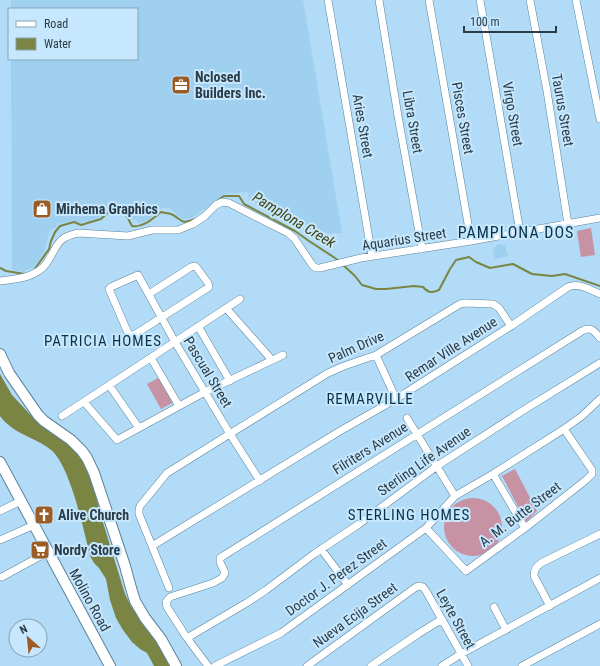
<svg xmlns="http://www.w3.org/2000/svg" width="600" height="666" font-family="'Roboto Condensed',sans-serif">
  <rect width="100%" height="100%" fill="#b1dbf6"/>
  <!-- built -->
  <path fill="#9fd0f0" d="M11 0H303L342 233 307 234 306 224 283 214 271 207 249 201 248 192 225 194 213 204 191 218 182 219 169 208H162L153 213 150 219 140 223 133 219 128 208 118 203 100 218 81 223 73 221 57 224V226L50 230 44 253 34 267 24 272 12 270 11 59H137V9H11Z
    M502 244 503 246 505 245 508 256 495 259 493 247H496V245Z"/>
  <!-- green -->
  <path fill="#c892a5" d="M591 228 595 255 581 257 577 231Z
    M160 377 174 402 161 409 147 384Z
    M515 469 537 511 526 522 502 476Z
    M444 527a29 29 0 1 1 58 0a29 29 0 1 1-58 0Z"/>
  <!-- water -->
  <path fill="#7a8543" d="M0 374 12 395 38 423 70 444 82 458 94 489 101 516 125 594 132 608 163 651 170 666H154L147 653 140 649 132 642 123 630 116 618 110 600 106 579 99 568 94 563 90 556C84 531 70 465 51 450 39 440 23 436 11 427 7 424 3 420 0 416Z"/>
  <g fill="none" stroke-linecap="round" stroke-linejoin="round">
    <!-- stream -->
    <path stroke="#7a8543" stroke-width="2" d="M217 201 224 196H239L244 204 295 231 309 241 335 258 339 261
      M342 264 355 276 362 285 376 289H386L414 286 423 287C428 293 432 293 439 290L450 269 456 260 469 257 476 262 490 268 513 264 532 274 552 276 565 274 600 286
      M0 268 6 271 25 274
      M34 270 49 249 51 241 55 232 60 226 74 222 81 225 101 219 116 205 123 209 132 226C143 228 152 219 161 212 164 213 168 213 171 214 184 220 179 225 195 219"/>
    <!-- street casing -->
    <g stroke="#5c839c" stroke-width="8">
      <path id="street" d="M328 0 372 256
        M379 0 398 116 422 249
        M429 0 471 241
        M480 0 520 232
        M530 0 547 91 568 224
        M576 0 600 119
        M0 281C16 279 35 278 46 264 48 262 49 258 51 256 59 241 61 237 78 233L128 236 152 230H178L193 224 205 216 216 205 222 202 229 203 288 233 294 238 313 266 316 268H320L361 258 471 241 600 218
        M149 294 191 267 195 266 197 268 208 283 209 287 206 289 134 335H130L128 333 109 289 111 287 138 275 175 342 230 434 260 481
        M226 308 272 360
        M198 326 230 381
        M376 355 396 399
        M151 358 179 406
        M109 385 139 428
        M84 402 117 440 205 392 283 355
        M62 416 240 299
        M407 418 455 496
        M493 474 525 528
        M0 511 21 501
        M426 528 466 571 525 528 586 480 592 474V470L590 467 564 429
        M0 540 34 525
        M152 546 340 431 396 399 511 326 568 287C579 282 590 290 600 294
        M321 549 348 585
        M2 577 48 552
        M169 588 139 514V510L140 506 167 473 328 373 344 366 376 355 460 304 465 303 493 304 499 308 511 326
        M550 606 534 576C534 570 536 567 541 563L600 534
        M494 607 506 630
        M187 638 248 602 266 590 314 554 359 524 437 466 519 413 600 363
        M208 666 187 638 167 607 166 602 170 597 213 583 222 578 225 573 220 562V558L223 556 582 331C591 326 594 331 600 338
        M215 666 281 633 426 528 455 496 493 474 564 429 582 416 600 399
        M307 666 416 587 420 586 423 587 426 591 468 666
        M371 666 418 634 442 619
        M442 666 461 654 600 578
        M522 666 600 624"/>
    </g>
    <!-- secondary casing -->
    <g stroke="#5c839c" stroke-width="12">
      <path id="secondary" d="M0 354 9 373 38 415 44 421 71 440 82 451 87 458 94 473 125 566 131 588 135 601 145 618 161 639 176 666
        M0 462 110 666"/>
    </g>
    <!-- street -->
    <use href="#street" stroke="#fff" stroke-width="7"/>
    <!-- secondary -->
    <use href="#secondary" stroke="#fff" stroke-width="10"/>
  </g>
  <!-- icons -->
  <defs>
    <g id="office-square" transform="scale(1)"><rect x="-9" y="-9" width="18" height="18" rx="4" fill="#9c5c26" stroke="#c6e7fd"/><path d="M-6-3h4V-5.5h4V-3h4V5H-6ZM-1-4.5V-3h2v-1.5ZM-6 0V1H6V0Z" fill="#fff"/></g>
    <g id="shop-square" transform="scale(1)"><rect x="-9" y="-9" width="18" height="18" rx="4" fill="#9c5c26" stroke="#c6e7fd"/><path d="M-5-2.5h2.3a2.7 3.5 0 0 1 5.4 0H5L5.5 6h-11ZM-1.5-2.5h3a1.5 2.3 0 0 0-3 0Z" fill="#fff"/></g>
    <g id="church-square" transform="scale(1)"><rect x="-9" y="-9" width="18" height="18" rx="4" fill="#9c5c26" stroke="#c6e7fd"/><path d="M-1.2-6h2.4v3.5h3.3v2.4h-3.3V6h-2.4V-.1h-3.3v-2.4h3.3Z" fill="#fff"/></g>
    <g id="supermarket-square" transform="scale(1)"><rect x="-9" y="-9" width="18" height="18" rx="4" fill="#9c5c26" stroke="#c6e7fd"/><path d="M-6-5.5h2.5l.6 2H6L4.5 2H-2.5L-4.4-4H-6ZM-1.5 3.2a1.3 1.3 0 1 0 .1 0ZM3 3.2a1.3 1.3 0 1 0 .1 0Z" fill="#fff"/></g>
  </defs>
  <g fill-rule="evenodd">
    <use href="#office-square" x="181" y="85"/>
    <use href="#shop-square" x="42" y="209"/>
    <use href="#church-square" x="44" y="515"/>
    <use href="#supermarket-square" x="40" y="550"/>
  </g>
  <g text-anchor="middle" stroke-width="4" stroke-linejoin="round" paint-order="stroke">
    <!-- poi labels -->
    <g font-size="14" font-weight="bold" fill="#2b3c47" stroke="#c6e7fd" text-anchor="start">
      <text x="195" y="82">Nclosed<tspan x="195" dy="16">Builders Inc.</tspan></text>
      <text x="56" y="214">Mirhema Graphics</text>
      <text x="58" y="520">Alive Church</text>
      <text x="54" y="555">Nordy Store</text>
    </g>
    <!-- street labels -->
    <g font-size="14" fill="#2b3c47" stroke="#c6e7fd">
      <text transform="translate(563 110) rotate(80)" y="5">Taurus Street</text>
      <text transform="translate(513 114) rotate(80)" y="5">Virgo Street</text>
      <text transform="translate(463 118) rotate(80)" y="5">Pisces Street</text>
      <text transform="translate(413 122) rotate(80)" y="5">Libra Street</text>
      <text transform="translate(363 126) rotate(80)" y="5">Aries Street</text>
      <text transform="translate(404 239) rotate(-9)" y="5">Aquarius Street</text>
      <text transform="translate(356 347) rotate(-24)" y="5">Palm Drive</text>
      <text transform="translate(451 349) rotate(-33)" y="5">Remar Ville Avenue</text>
      <text transform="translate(208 372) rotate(59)" y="5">Pascual Street</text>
      <text transform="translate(370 448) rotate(-32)" y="5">Filriters Avenue</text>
      <text transform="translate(424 461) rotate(-35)" y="5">Sterling Life Avenue</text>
      <text transform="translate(520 514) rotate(-37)" y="5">A. M. Butte Street</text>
      <text transform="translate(336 577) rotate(-36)" y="5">Doctor J. Perez Street</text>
      <text transform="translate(90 600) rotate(61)" y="5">Molino Road</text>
      <text transform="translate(355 615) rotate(-36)" y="5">Nueva Ecija Street</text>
      <text transform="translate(456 619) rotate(61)" y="5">Leyte Street</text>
    </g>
    <!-- water labels -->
    <g font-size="15" font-style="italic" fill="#404715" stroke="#c6e7fd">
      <text transform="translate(294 220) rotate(31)" y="5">Pamplona Creek</text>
    </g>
    <!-- neighbourhood labels -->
    <g font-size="15" letter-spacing="1" fill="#093247" stroke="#c6e7fd">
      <text x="103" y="346">PATRICIA HOMES</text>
      <text x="370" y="404">REMARVILLE</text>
      <text x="409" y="520">STERLING HOMES</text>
    </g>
    <!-- quarter labels -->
    <g font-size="16" letter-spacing="1" fill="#093247" stroke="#c6e7fd">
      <text x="516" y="238">PAMPLONA DOS</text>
    </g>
  </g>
  <!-- legend -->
  <rect x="8" y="8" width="130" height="52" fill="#c6e7fd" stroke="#88a3b4"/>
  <rect x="16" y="21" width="20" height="6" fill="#ffffff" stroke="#88a3b4"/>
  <text x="44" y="28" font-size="12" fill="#2b3c47">Road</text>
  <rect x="16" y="38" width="20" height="12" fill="#7a8543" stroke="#88a3b4"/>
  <text x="44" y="48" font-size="12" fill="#2b3c47">Water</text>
  <!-- north arrow -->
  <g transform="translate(28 638) rotate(333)"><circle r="19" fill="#c6e7fd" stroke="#88a3b4"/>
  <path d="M0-3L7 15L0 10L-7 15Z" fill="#9c5c26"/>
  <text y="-6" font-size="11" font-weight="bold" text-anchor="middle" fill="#2b3c47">N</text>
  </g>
  <!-- scale -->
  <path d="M464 26v6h92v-6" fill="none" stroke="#2b3c47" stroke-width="2"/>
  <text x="470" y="26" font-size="12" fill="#2b3c47" stroke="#c6e7fd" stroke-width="3" paint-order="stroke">100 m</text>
</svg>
